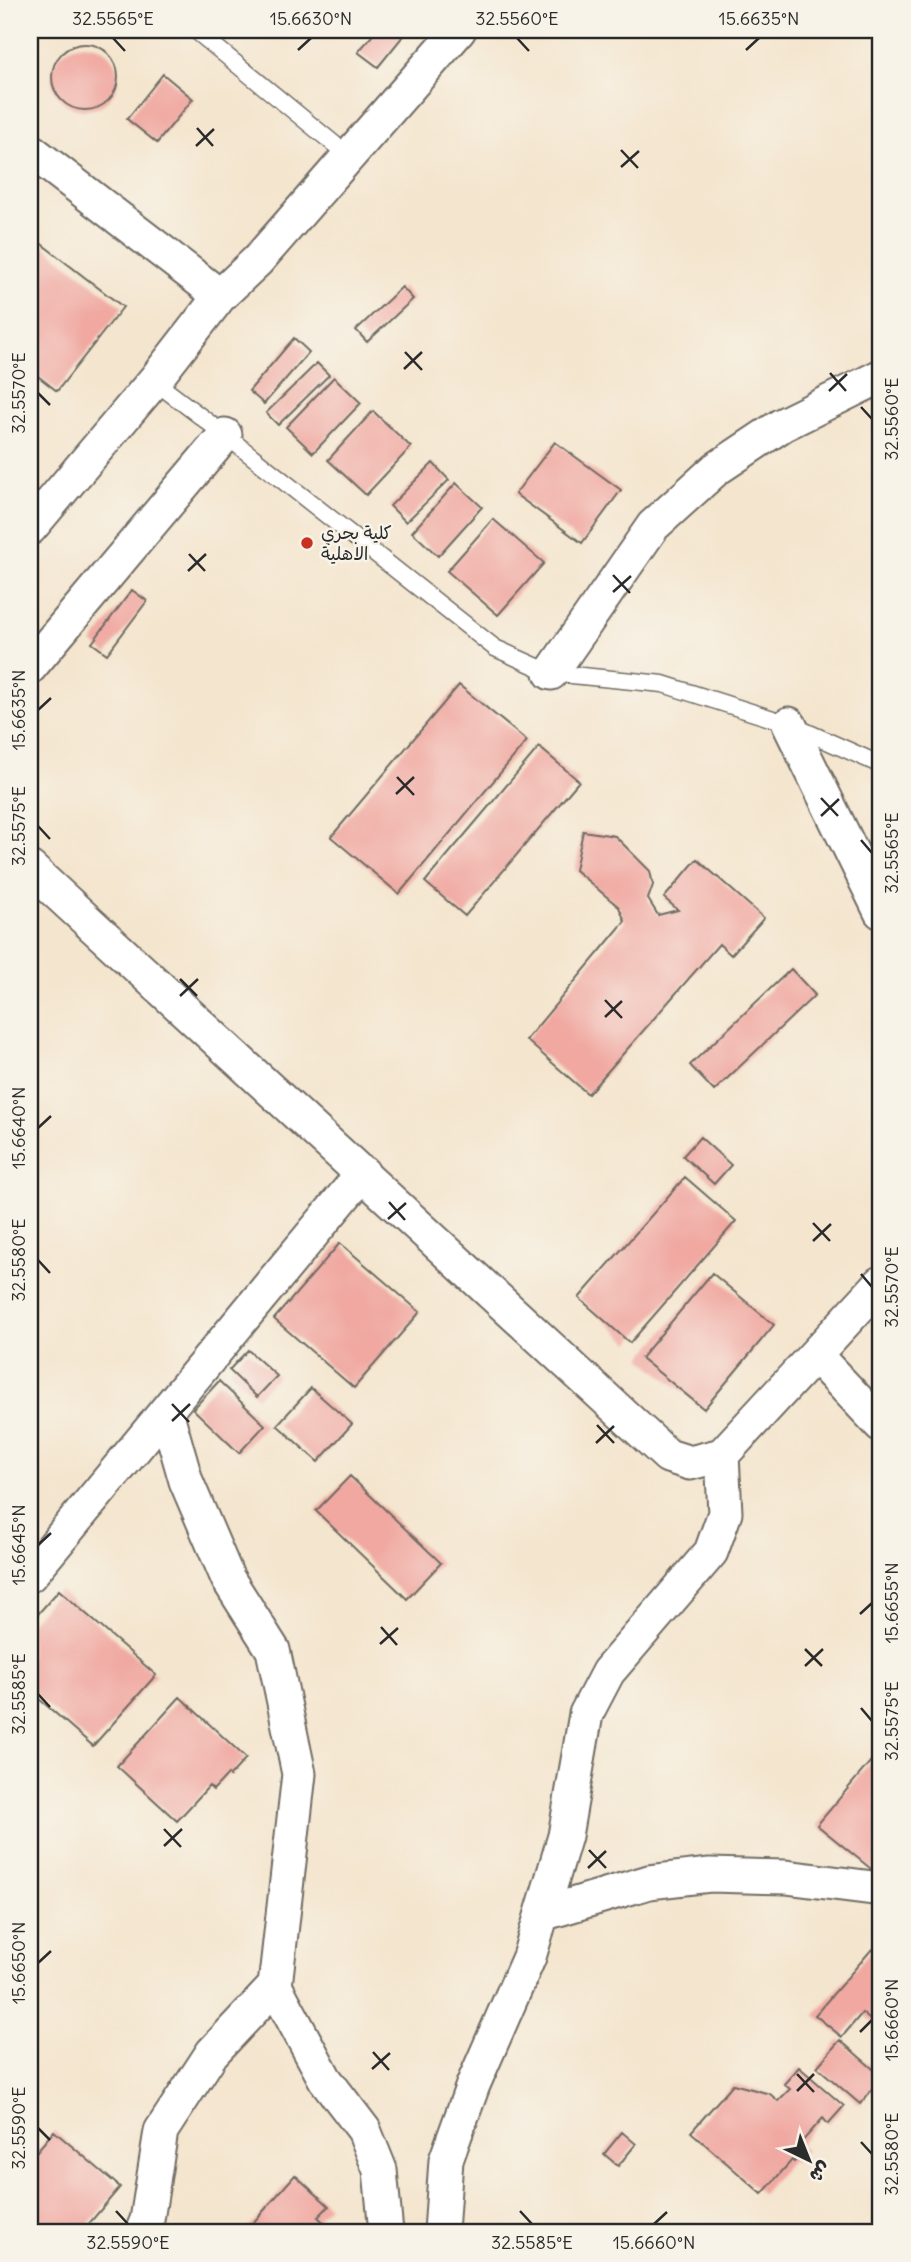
<svg xmlns="http://www.w3.org/2000/svg" width="911" height="2262" font-family="Delius,'Playpen Sans Arabic',sans-serif">
  <rect width="100%" height="100%" fill="#f7f3e8"/>
  <filter id="ink" filterUnits="userSpaceOnUse"><feTurbulence type="fractalNoise" baseFrequency=".0143" numOctaves="2"/><feDisplacementMap in="SourceGraphic" scale="14" xChannelSelector="R" yChannelSelector="G"/><feConvolveMatrix kernelMatrix="1 2 1 2 8 2 1 2 1" color-interpolation-filters="sRGB"/></filter>
  <filter id="wash" filterUnits="userSpaceOnUse"><feTurbulence type="fractalNoise" baseFrequency=".00686" numOctaves="4" result="noise"/><feDisplacementMap in="SourceGraphic" scale="28" xChannelSelector="R" yChannelSelector="G"/><feGaussianBlur stdDeviation="1.57" result="paint"/><feColorMatrix in="noise" values="0 0 0 0 0 0 0 0 0 0 0 0 0 0 0 0 0 1.4 0 .05"/><feComposite in="paint" operator="in"/></filter>
  <g filter="url(#wash)">
    <rect width="100%" height="100%" fill="#f4e5ce"/>
    <g id="blocks">
      <!-- building -->
      <path fill="#f0a8a1" d="M377 30H408L378 67 358 52Z
        M52 77a33 33 0 1 1 66 0a33 33 0 1 1-66 0Z
        M163 74 193 99 157 143 127 119Z
        M30 235 123 307 57 391 30 370Z
        M402 287 413 299 367 342 356 330Z
        M294 338 309 352 264 404 249 391Z
        M317 363 329 375 278 425 266 413Z
        M334 377 361 403 313 453 286 427Z
        M373 411 411 447 366 495 328 460Z
        M555 442 621 490 582 543 515 494Z
        M433 463 449 480 406 522 390 506Z
        M456 483 482 507 438 556 412 532Z
        M493 519 544 563 498 615 447 571Z
        M132 590 147 601 107 654 92 643Z
        M459 685 527 741 399 894 331 837Z
        M539 747 579 781 465 916 425 882Z
        M583 831 615 836 650 871 653 885 648 899 658 915 678 910 664 898 697 859 764 918 731 955 719 944 588 1094 526 1040 625 921 619 907 575 870Z
        M791 969 815 995 714 1091 690 1065Z
        M700 1137 731 1165 714 1184 683 1156Z
        M685 1177 736 1221 630 1343 579 1298Z
        M340 1243 420 1312 354 1388 274 1319Z
        M712 1273 774 1325 704 1409 641 1358Z
        M248 1350 277 1376 257 1397 229 1370Z
        M219 1381 265 1425 239 1453 193 1409Z
        M311 1388 352 1424 318 1462 277 1425Z
        M350 1476 441 1563 407 1599 316 1511Z
        M59 1590 156 1675 93 1746 30 1691V1623Z
        M180 1697 246 1758 230 1776 228 1774 213 1790 209 1786 177 1821 117 1766Z
        M881 1749V1877L817 1825Z
        M872 1949 881 1957V2029L862 2013 842 2037 815 2015Z
        M840 2040 881 2076V2079L860 2104 817 2067Z
        M799 2067 844 2106 828 2124 823 2118 799 2145 805 2150 794 2162 792 2160 762 2194 691 2132 733 2084 770 2094 778 2101 790 2089 784 2084Z
        M54 2131 120 2187 82 2232H30V2159Z
        M622 2132 636 2144 618 2166 604 2154Z
        M295 2175 329 2206 318 2217 333 2231 332 2232H245Z"/>
    </g>
  </g>
  <g filter="url(#ink)">
    <use href="#blocks" fill-opacity="0" stroke="#716c64" stroke-width="2"/>
    <g fill="none" stroke-linecap="round" stroke-linejoin="round">
      <!-- lane casing -->
      <g stroke="#716c64" stroke-width="19">
        <path id="lane" d="M195 30 350 157
          M154 381 225 435 495 648 551 673 663 684 789 724 881 765"/>
      </g>
      <!-- street casing -->
      <g stroke="#716c64" stroke-width="37">
        <path id="street" d="M30 150 220 296 258 260 459 30
          M30 528 154 381 220 296
          M30 667 225 435
          M551 673 653 526 716 469 782 425 881 376
          M789 724 881 912
          M30 868 668 1456 690 1463 722 1455 881 1283
          M816 1356 881 1425
          M30 1575 363 1173
          M542 1914 649 1882 710 1875 786 1877 881 1889
          M275 1986 325 2079 364 2130 380 2170 386 2232
          M142 2232 147 2220 161 2131 212 2053 275 1986 299 1774 273 1650 228 1579 186 1481 166 1411
          M441 2232 446 2160 473 2085 529 1957 565 1836 586 1714 608 1672 711 1552 725 1513 722 1455"/>
      </g>
      <!-- lane -->
      <use href="#lane" stroke="#fff" stroke-width="16"/>
      <!-- street -->
      <use href="#street" stroke="#fff" stroke-width="33"/>
    </g>
  </g>
  <!-- ticks -->
  <path fill="none" stroke="#2b2b2b" stroke-width="2.5" d="M113 38 125 51M517 38 529 51M298 50 311 38M746 50 759 38M197 128 213 146M196 146 214 129M621 150 638 168M621 167 639 151M405 352 422 370M404 369 422 352M830 373 846 391M829 391 847 374M38 393 50 405M861 407 872 419M189 554 205 571M188 571 206 554M613 575 630 593M613 592 631 576M38 710 51 698M397 777 414 795M396 794 414 777M821 798 838 816M821 816 839 799M38 826 50 839M861 840 872 853M180 979 197 996M180 996 198 979M605 1000 622 1018M605 1017 622 1001M38 1128 51 1116M389 1202 405 1220M388 1219 406 1203M813 1223 830 1241M813 1241 831 1224M38 1260 50 1273M861 1274 872 1287M172 1404 189 1422M172 1421 190 1404M597 1425 614 1443M596 1443 614 1426M38 1545 51 1533M860 1614 872 1603M381 1627 397 1645M380 1644 398 1628M805 1649 822 1666M805 1666 823 1649M38 1694 50 1707M861 1708 872 1721M164 1829 181 1847M164 1846 182 1829M589 1850 606 1868M588 1868 606 1851M38 1963 51 1951M860 2032 872 2020M373 2052 389 2070M372 2069 390 2053M797 2074 814 2092M797 2091 814 2074M38 2128 50 2140M861 2142 872 2154M116 2211 128 2224M520 2211 532 2224M654 2224 667 2212"/>
  <!-- markers -->
  <circle fill="#c8321e" stroke="#f7f3e8" stroke-width="2.5" cx="307" cy="543" r="7"/>
  <g text-anchor="middle" stroke-width="5" stroke-linejoin="round" paint-order="stroke">
    <!-- poi labels -->
    <g font-size="18" fill="#2b2b2b" stroke="#f7f3e8" text-anchor="start">
      <text x="321" y="539">كلية بحري<tspan x="321" dy="21">الاهلية</tspan></text>
    </g>
  </g>
  <!-- margin -->
  <rect width="911" height="2262" fill="none" stroke="#f7f3e8" stroke-width="77"/>
  <!-- north arrow -->
  <g transform="translate(809 2160) rotate(137)" stroke="#f7f3e8" stroke-width="5" paint-order="stroke">
  <path d="M0-5L12 26L0 18L-12 26Z" fill="#2b2b2b"/>
  <text y="-10" font-size="19" font-weight="bold" text-anchor="middle" fill="#2b2b2b">ش</text>
  </g>
  <rect x="38" y="38" width="834" height="2186" fill="none" stroke="#2b2b2b" stroke-width="2.5"/>
  <g font-size="18" text-anchor="middle" fill="#2b2b2b">
    <text x="113" y="25">32.5565°E</text>
    <text x="311" y="25">15.6630°N</text>
    <text x="517" y="25">32.5560°E</text>
    <text x="759" y="25">15.6635°N</text>
    <text transform="translate(19 393) rotate(-90)" y="6">32.5570°E</text>
    <text transform="translate(892 419) rotate(-90)" y="6">32.5560°E</text>
    <text transform="translate(19 710) rotate(-90)" y="6">15.6635°N</text>
    <text transform="translate(19 826) rotate(-90)" y="6">32.5575°E</text>
    <text transform="translate(892 853) rotate(-90)" y="6">32.5565°E</text>
    <text transform="translate(19 1128) rotate(-90)" y="6">15.6640°N</text>
    <text transform="translate(19 1260) rotate(-90)" y="6">32.5580°E</text>
    <text transform="translate(892 1287) rotate(-90)" y="6">32.5570°E</text>
    <text transform="translate(19 1545) rotate(-90)" y="6">15.6645°N</text>
    <text transform="translate(892 1603) rotate(-90)" y="6">15.6655°N</text>
    <text transform="translate(19 1694) rotate(-90)" y="6">32.5585°E</text>
    <text transform="translate(892 1721) rotate(-90)" y="6">32.5575°E</text>
    <text transform="translate(19 1963) rotate(-90)" y="6">15.6650°N</text>
    <text transform="translate(892 2020) rotate(-90)" y="6">15.6660°N</text>
    <text transform="translate(19 2128) rotate(-90)" y="6">32.5590°E</text>
    <text transform="translate(892 2154) rotate(-90)" y="6">32.5580°E</text>
    <text x="128" y="2249">32.5590°E</text>
    <text x="532" y="2249">32.5585°E</text>
    <text x="654" y="2249">15.6660°N</text>
  </g>
</svg>
